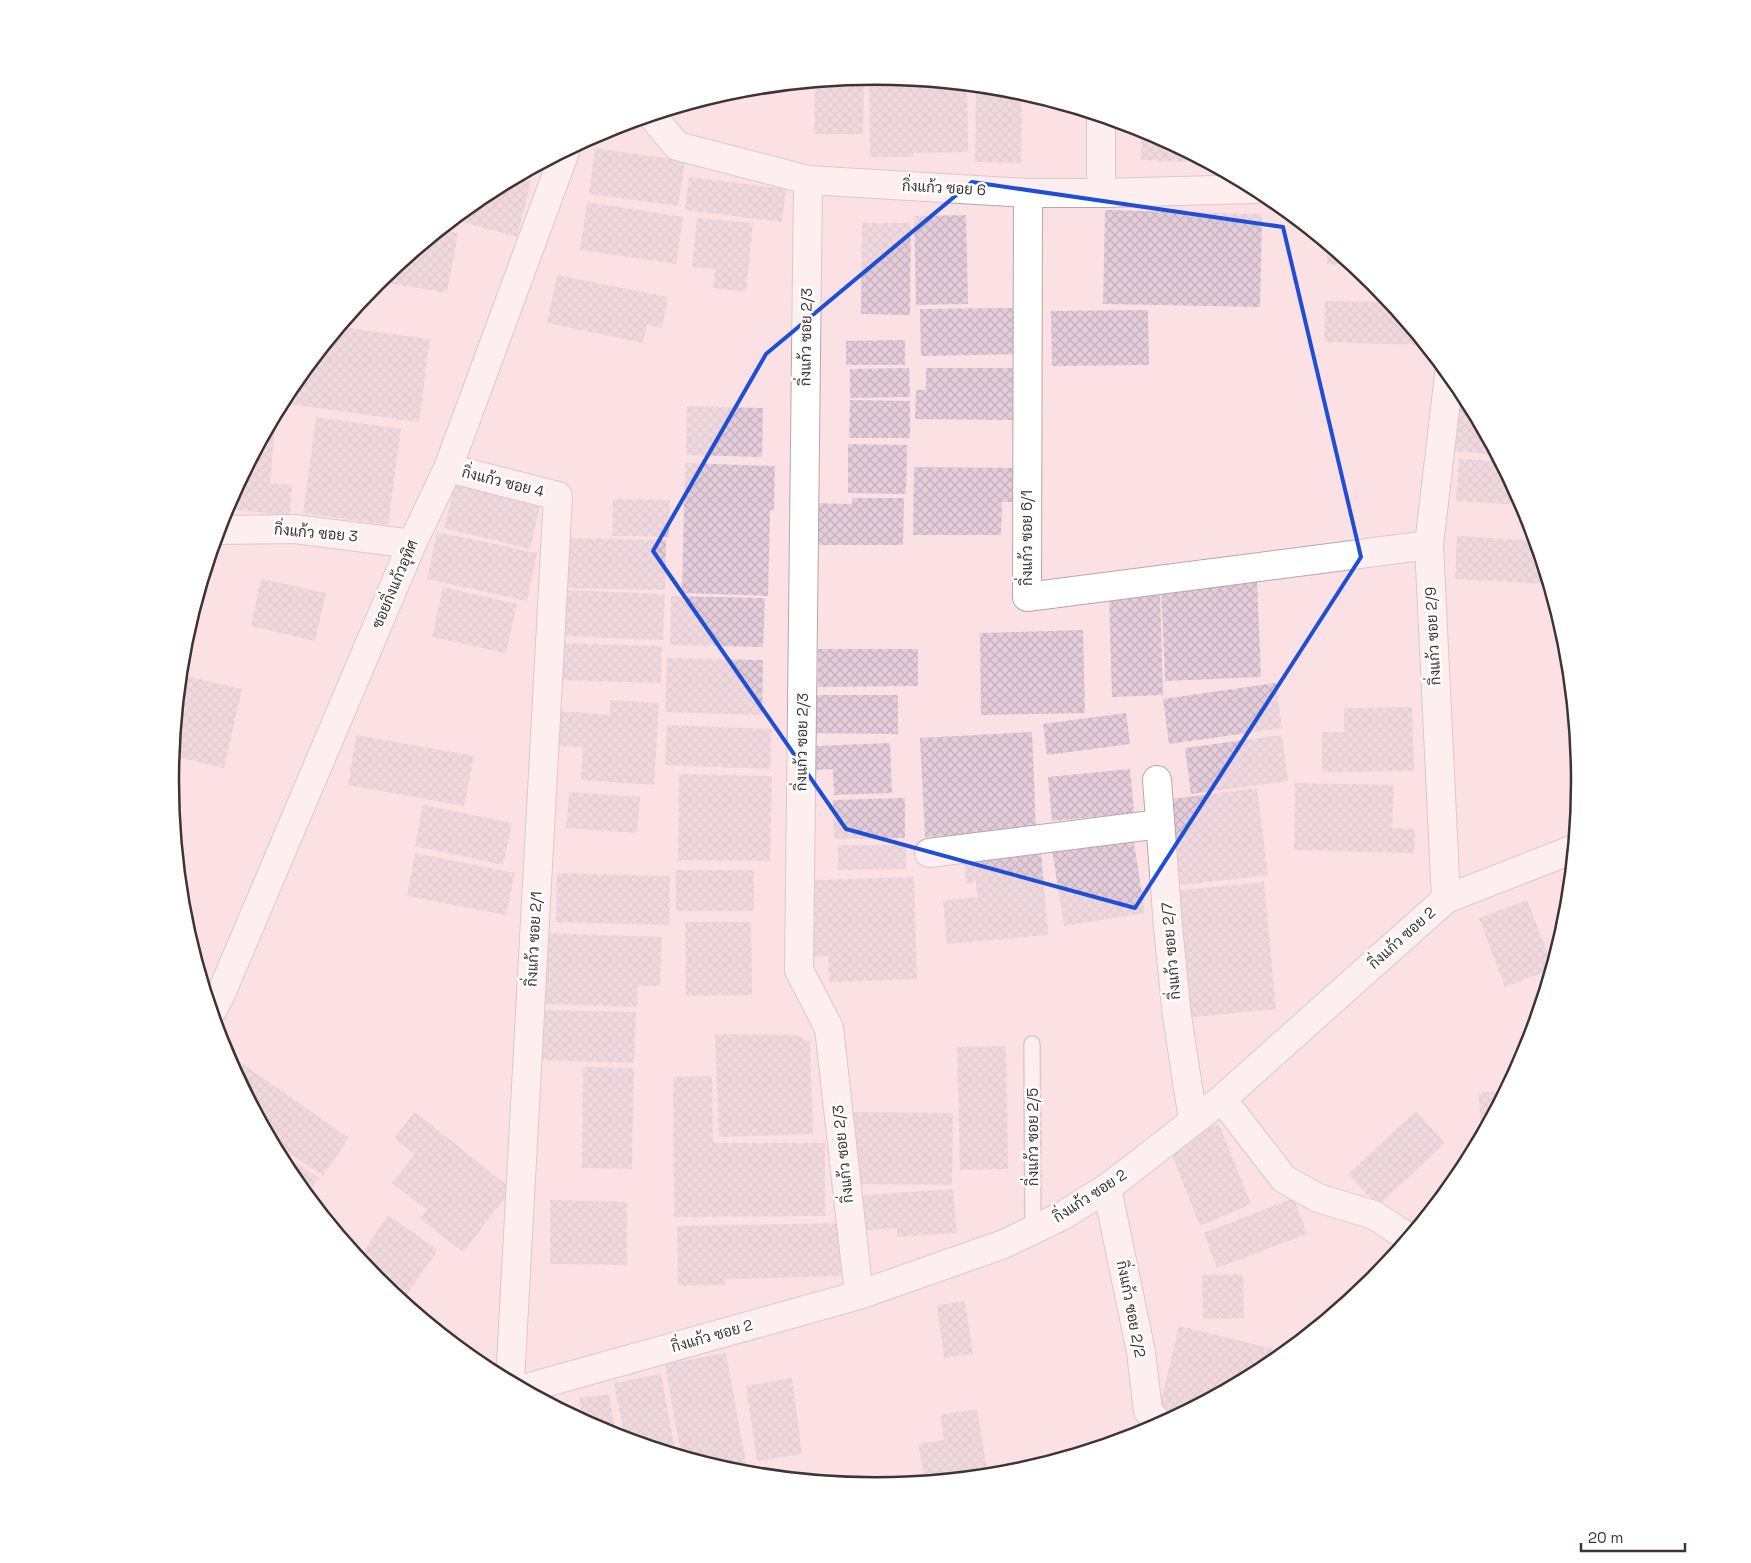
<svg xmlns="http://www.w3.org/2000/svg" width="1751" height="1563" font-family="'Space Grotesk',Sarabun,sans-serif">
  <defs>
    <pattern id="building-cross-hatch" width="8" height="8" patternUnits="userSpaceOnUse" patternTransform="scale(1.25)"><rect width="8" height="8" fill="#e3cdda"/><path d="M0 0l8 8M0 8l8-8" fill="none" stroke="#c4b1bc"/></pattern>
  </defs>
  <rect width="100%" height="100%" fill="#fce1e4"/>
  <!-- building -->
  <path fill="url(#building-cross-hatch)" d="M876 76 927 81V85H967L968 152 913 153V157H870L869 77Z
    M864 77 863 134H814L815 82Z
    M772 86 771 95 731 92 738 90Z
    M976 86 1013 90 1022 92 1021 163 975 162Z
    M1142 129 1187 152V162L1141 160Z
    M595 148 685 161 678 206 589 194Z
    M517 177 531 181 517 237 454 220 484 195Z
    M689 177 786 189 782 222 685 210Z
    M587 202 683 217 676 264 580 250Z
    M1105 210 1262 214 1260 307 1103 304Z
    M966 215 968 304 916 305 914 216Z
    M697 218 753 223 746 292 713 288 715 269 692 267Z
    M862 223H911L910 315 861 314Z
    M441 230 458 233 447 293 388 283 390 272Z
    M1327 244 1353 265 1327 264Z
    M557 275 668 297 662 328 647 325 643 343 547 323Z
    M1325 301 1390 302 1422 341V345L1324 342Z
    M1024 308 1025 354 921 356 920 309Z
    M1148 310 1149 365 1052 366 1051 311Z
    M341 327 430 339 419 422 282 403 289 389 319 353H321V350Z
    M905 340V365H846V341Z
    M909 368 910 397 850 398V369Z
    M926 368H1020V420L915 419 916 390H926Z
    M850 400 910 401V438H849Z
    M687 406 763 408 762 457 686 455Z
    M1458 407 1472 408 1497 455 1454 451Z
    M276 415 270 483 292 485 290 515 225 509Z
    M316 417 401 429 388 525 303 513Z
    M848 444 907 445 906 494 848 493Z
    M1459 459 1500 461 1524 505 1456 501Z
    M685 463 775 466 774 511 770 510 768 596 682 593Z
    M914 467 1022 468 1021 502H1002L1001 535H913Z
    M457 478 542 498 530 549 444 528Z
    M852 498H904L903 545H808L809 503 852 504Z
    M613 499 670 500 669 537 612 536Z
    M437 532 537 553 527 601 427 579Z
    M1457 536 1536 541 1549 584 1455 579Z
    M565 538 666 540 665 590 565 588Z
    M261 579 326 593 315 641 251 626Z
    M1257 581 1261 677 1165 681 1161 585Z
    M443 587 517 604 506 653 432 637Z
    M561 590 665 594 663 640 559 636Z
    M1160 593 1163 695 1112 697 1109 594Z
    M671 596 765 598 763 647 670 645Z
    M1083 630 1085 713 981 715 980 633Z
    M559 643 662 646 661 683 558 680Z
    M818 649H918V686L818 687Z
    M667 658 763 660 762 715 665 712Z
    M181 675 242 689 224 768 173 756Z
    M1276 683 1282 728 1169 744 1163 699Z
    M812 695H898V734L812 733Z
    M610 700 659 703 654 785 581 780 583 747 558 746 560 711 610 715Z
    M1412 707 1414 771 1322 772V732H1344V708Z
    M1126 713 1130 744 1047 755 1043 724Z
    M667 725 772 729 770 769 665 765Z
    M1032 732 1036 831 925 837 920 738Z
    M356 735 474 756 464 806 348 785Z
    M1282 735 1288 781 1191 794 1185 748Z
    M890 743 892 793 834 795 833 769 814 770 813 746Z
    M1130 769 1134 813 1052 821 1048 777Z
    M679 774 772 776 770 861 678 860Z
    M1295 783 1394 785 1392 828 1415 829 1414 853 1294 850Z
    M1257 788 1268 875 1175 886 1164 800Z
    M569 792 640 797 637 833 566 828Z
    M905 798V838L834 839 833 800Z
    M423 805 512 823 503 865 415 846Z
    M1133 837 1145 913 1064 926 1052 850Z
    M838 845H906V869L838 870Z
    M1041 852 1048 935 947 944 943 901 977 897 976 882 966 884 964 859Z
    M415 853 515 873 506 915 407 896Z
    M676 870H754V911H676Z
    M557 873 670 876 669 925 556 922Z
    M914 877 917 979 829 982 828 956 812 957 810 880Z
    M1264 882 1276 1009 1184 1018 1171 891Z
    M1527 900 1553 967 1552 969 1505 987 1479 918Z
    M685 922H751L752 995 686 996Z
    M543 933 662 937 660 986H638L637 1007 540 1004Z
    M539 1010 636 1012 634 1063 537 1060Z
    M715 1034 798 1035 806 1041H810L813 1134 719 1137Z
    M1006 1046 1008 1169 960 1170 957 1047Z
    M223 1050 349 1138 323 1176 271 1140Z
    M583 1067 634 1068 632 1169 582 1168Z
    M712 1076 713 1143H825V1216L674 1217 673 1077Z
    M1506 1090 1482 1135V1136L1478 1093Z
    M1416 1111 1445 1143 1378 1206 1348 1174Z
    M415 1112 512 1189 463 1252 420 1219 427 1210 392 1183 415 1154 394 1138Z
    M851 1112 953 1113 952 1185 850 1184Z
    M1219 1124 1251 1204 1200 1226 1168 1145Z
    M277 1150 319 1178 307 1195 289 1173Z
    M953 1189 957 1233 897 1237V1228L854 1231 852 1196Z
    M1294 1198 1307 1234 1217 1268 1204 1233Z
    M550 1200 627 1202V1265L550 1264Z
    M388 1215 438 1250 402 1301 377 1280 359 1258Z
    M840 1223 841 1276 725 1279V1285L678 1286 677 1226Z
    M1243 1274 1244 1318 1203 1319 1202 1275Z
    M965 1301 973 1354 944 1358 937 1305Z
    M1179 1326 1286 1352 1267 1368 1179 1415 1159 1410Z
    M726 1353 748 1474 738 1473 681 1456 665 1364Z
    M661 1374 676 1455 625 1439 614 1383Z
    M792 1378 802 1454 757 1461 746 1386Z
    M609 1394 616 1436 605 1433 583 1421 579 1398Z
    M977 1409 988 1476 925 1482 918 1444 944 1440 940 1415Z"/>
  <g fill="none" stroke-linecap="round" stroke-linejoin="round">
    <!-- lane casing -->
    <g stroke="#bda4a6" stroke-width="18">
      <path id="lane" d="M1032 1044 1033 1230"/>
    </g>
    <!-- street casing -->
    <g stroke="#bda4a6" stroke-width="30">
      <path id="street" d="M652 116 677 146 808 180 1028 193H1101L1255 189
        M1101 116V193
        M808 180 799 970 829 1028 859 1295
        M1028 193 1027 597 1429 545
        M448 468 558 496 510 1382
        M218 530 295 529 412 544
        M1157 780 1168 927 1177 1016 1193 1120
        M929 853 1160 824
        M1446 899 1429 545 1449 375
        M212 1011 220 996 412 544 448 468 565 152
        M1222 1099 1284 1179 1318 1198 1374 1215 1409 1238
        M1107 1188 1141 1352 1148 1411 1160 1425
        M523 1389 859 1295 1004 1244 1062 1216 1107 1188 1222 1099 1446 899 1574 849"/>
    </g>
    <!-- lane -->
    <use href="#lane" stroke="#fff" stroke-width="15"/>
    <!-- street -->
    <use href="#street" stroke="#fff" stroke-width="28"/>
  </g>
  <!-- marked area -->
  <path d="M0 0H1751V1563H0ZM972 182 1283 227 1361 557 1135 908 846 829 653 551 766 354Z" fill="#fce1e4" fill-opacity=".55" fill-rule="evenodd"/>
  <path fill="none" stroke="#1d4ed8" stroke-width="4" stroke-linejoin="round" d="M972 182 1283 227 1361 557 1135 908 846 829 653 551 766 354Z"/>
  <g text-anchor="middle" stroke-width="5" stroke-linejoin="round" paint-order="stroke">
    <!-- street labels -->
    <g font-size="15" fill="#3f3435" stroke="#fff">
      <text transform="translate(944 188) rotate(3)" y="5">กิ่งแก้ว ซอย 6</text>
      <text transform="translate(806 337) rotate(-89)" y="5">กิ่งแก้ว ซอย 2/3</text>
      <text transform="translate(503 482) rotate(14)" y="5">กิ่งแก้ว ซอย 4</text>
      <text transform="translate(316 533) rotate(5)" y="5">กิ่งแก้ว ซอย 3</text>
      <text transform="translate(1027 538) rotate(-90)" y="5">กิ่งแก้ว ซอย 6/1</text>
      <text transform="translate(395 584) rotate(-67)" y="5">ซอยกิ่งแก้วอุทิศ</text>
      <text transform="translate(1433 636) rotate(-93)" y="5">กิ่งแก้ว ซอย 2/9</text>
      <text transform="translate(802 742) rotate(-89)" y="5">กิ่งแก้ว ซอย 2/3</text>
      <text transform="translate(1402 938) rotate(-42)" y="5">กิ่งแก้ว ซอย 2</text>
      <text transform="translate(534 939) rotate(-87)" y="5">กิ่งแก้ว ซอย 2/1</text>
      <text transform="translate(1171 951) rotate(-95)" y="5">กิ่งแก้ว ซอย 2/7</text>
      <text transform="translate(1033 1137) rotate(-90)" y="5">กิ่งแก้ว ซอย 2/5</text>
      <text transform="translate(843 1154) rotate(-96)" y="5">กิ่งแก้ว ซอย 2/3</text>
      <text transform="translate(1090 1196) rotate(-33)" y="5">กิ่งแก้ว ซอย 2</text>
      <text transform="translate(1131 1309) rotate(79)" y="5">กิ่งแก้ว ซอย 2/2</text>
      <text transform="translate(712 1336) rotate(-16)" y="5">กิ่งแก้ว ซอย 2</text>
    </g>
  </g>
  <!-- crop -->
  <path d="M0 0H1751V1563H0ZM179 781a696 696 0 1 1 1392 0a696 696 0 1 1-1392 0Z" fill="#fff" fill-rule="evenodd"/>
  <path fill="none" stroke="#3f3435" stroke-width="2.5" d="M179 781a696 696 0 1 1 1392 0a696 696 0 1 1-1392 0Z"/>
  <!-- scale -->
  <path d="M1581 1543v8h104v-8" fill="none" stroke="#3f3435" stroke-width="2.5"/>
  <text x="1588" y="1543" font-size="15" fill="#3f3435" stroke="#ffffff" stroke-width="4" paint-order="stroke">20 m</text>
</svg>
